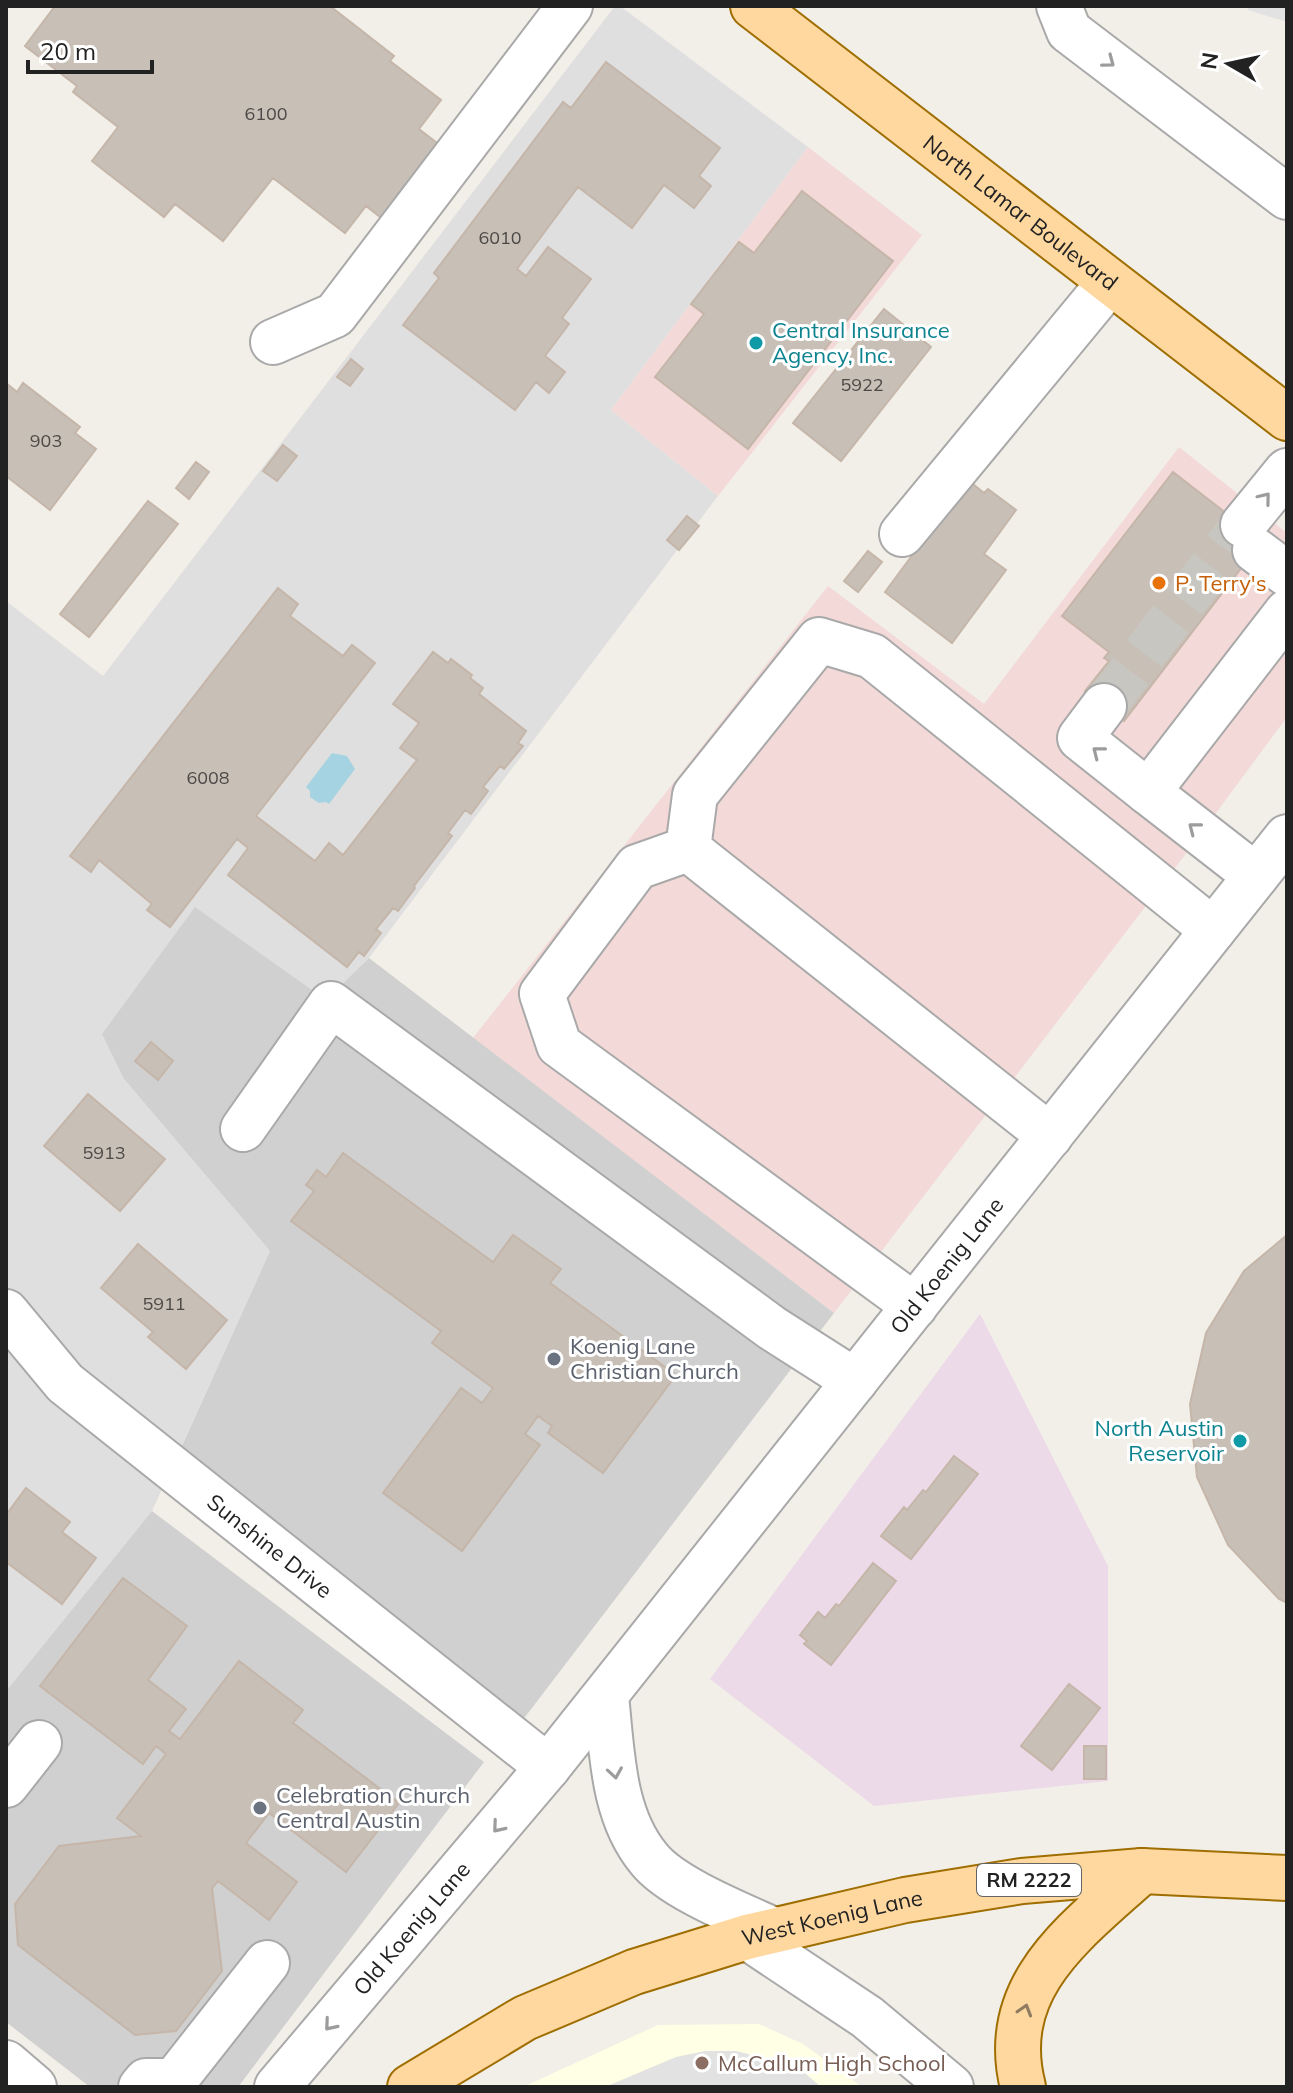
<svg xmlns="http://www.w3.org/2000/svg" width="1293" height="2093" font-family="Mulish,sans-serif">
  <rect width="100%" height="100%" fill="#f2efe8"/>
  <!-- residential -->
  <path fill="#e0dfdf" d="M615 6H620L808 147 611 410 718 496 369 958 327 1000 124 1079 270 1251 152 1511 6 1691V601L103 676Z"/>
  <!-- commercial -->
  <path fill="#f3d9d7" d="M808 147 922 235 718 496 611 410Z
    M1179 447 1287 533V717L1185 855 834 1313 473 1038 828 586 984 704Z"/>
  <!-- industrial -->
  <path fill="#ecdae8" d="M980 1314 1108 1566V1781L874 1806 710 1679Z"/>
  <!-- education -->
  <path fill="#feffe4" d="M759 2024 803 2044 862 2087H523L658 2025Z"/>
  <!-- religious -->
  <path fill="#d0d0d0" d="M195 907 326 1000 369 958 834 1313 522 1721 180 1450 270 1251 124 1079 102 1034Z
    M152 1511 484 1762 238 2087H90L6 2022V1691Z"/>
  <!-- parking -->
  <path fill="#e2e2e2" d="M1249 6H1287V22L1248 10Z
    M705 2051H736L798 2067 821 2087H605L676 2057Z"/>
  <!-- water -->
  <path fill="#a6d3e2" d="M332 753 347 756 355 769 329 804 326 802 319 803 310 797V791L306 787Z"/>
  <!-- building -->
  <path fill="#c8bfb7" stroke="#c5b6a9" stroke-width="2" d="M55 6H330L394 56 390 61 441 100 419 129 446 150 389 224 366 206 345 233 273 178 223 241 175 204 164 217 92 161 118 127 73 92 77 86 25 46Z
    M606 62 720 148 699 176 711 186 694 208 664 185 632 228 578 187 517 269 526 276 548 247 591 279 562 318 569 324 545 356 565 372 549 393 536 382 515 410 403 325 439 278 434 273 563 102 571 108Z
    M802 191 893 261 748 449 655 377 704 314 691 304 739 242 754 253Z
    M884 309 931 347 841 461 793 423Z
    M351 359 363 369 350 386 337 377Z
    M6 383 17 392 23 383 80 427 75 433 96 449 50 510 6 476Z
    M283 445 297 456 277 481 263 471Z
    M196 462 209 472 189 499 176 488Z
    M1173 472 1262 541 1124 721 1085 691 1109 661 1104 658 1109 652 1062 616Z
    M968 480 984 493 988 489 1016 510 984 554 1006 570 952 643 885 592Z
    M148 501 178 524 89 637 60 614Z
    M687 516 699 526 679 550 667 540Z
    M868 551 882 562 858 592 844 581Z
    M278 588 298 604 290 616 343 656 352 645 375 663 256 816 315 861 329 843 343 855 417 760 400 748 419 723 393 704 433 652 448 663 451 659 472 675 470 678 483 688 479 694 526 731 518 743 523 746 504 769 500 766 483 787 488 791 471 814 465 810 448 833 452 836 414 886 415 888 398 911 393 908 376 929 381 933 364 956 359 952 347 967 228 875 248 848 237 839 170 927 147 910 152 904 99 860 91 872 70 856Z
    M151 1042 173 1061 158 1080 135 1061Z
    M88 1094 165 1159 120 1211 44 1146Z
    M343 1153 493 1262 513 1235 561 1269 550 1283 676 1375 603 1473 548 1433 552 1426 538 1416 525 1434 540 1445 462 1551 383 1493 461 1388 482 1403 493 1388 432 1343 441 1331 291 1221 314 1191 306 1185 317 1170 326 1177Z
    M1287 1235V1603L1279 1599 1228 1545 1197 1477 1190 1404 1206 1333 1244 1271Z
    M138 1244 227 1320 186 1369 148 1337 153 1332 101 1288Z
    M954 1456 978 1474 911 1559 881 1536 904 1507 907 1510 923 1490 926 1492Z
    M26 1488 70 1522 62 1532 96 1558 62 1604 6 1562V1515Z
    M873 1563 896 1581 831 1665 804 1644 807 1641 800 1635 818 1612 825 1618 836 1604 839 1606Z
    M123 1578 187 1626 148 1680 186 1709 169 1731 180 1739 239 1661 303 1710 293 1723 399 1803 346 1872 269 1813 246 1843 297 1882 269 1920 218 1881 212 1888 222 1971 176 2031 135 2035 18 1945 15 1904 59 1846 141 1836 117 1818 166 1754 156 1746 143 1764 40 1686Z
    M1069 1684 1100 1708 1052 1770 1021 1746Z
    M1084 1746H1106V1779H1084Z"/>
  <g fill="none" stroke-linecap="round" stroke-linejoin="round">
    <!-- minor-tunnel -->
    <path stroke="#c8c6c0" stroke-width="44" stroke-dasharray="44 22" stroke-linecap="butt" d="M1104 706 1243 525"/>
    <!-- minor casing -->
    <g stroke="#a9a9a9" stroke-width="48">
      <g id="minor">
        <path d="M1059 6 1069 31 1287 197"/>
        <path d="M273 342 335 315 570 6"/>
        <path d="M1243 525 1287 471"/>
        <path d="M902 534 1110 282"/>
        <path d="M1255 550 1287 574"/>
        <path d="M1104 706 1080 738 1148 792"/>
        <path d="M688 849 637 867 542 994 559 1045 915 1306"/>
        <path d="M1256 876 1148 792 1287 612"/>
        <path d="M243 1129 331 1004 772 1328 855 1381"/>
        <path d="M1050 1136 688 849 695 795 819 640 872 656 1213 930"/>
        <path id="s1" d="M6 1312 65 1383 548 1767"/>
        <path d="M606 1696C612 1750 612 1815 649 1859 672 1888 741 1915 776 1931"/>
        <path d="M6 1785 39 1743"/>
        <path d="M747 1937 867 2017 951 2087"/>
        <path d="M6 2063 34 2087"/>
        <path d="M141 2087 146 2081H174L267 1963"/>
        <path id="s2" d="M277 2087 548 1767 1287 837"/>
      </g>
    </g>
    <!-- major casing -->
    <g stroke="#9f6e00" stroke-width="48">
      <g id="major">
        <path id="s3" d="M753 6 1287 418"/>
        <path id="s4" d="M410 2087 525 2018 634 1972 747 1937 905 1900 1022 1881 1142 1871 1287 1878"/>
        <path d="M1023 2087C997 1985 1077 1931 1142 1871"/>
      </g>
    </g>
    <!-- minor -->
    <use href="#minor" stroke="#fff" stroke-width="44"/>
    <!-- major -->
    <use href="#major" stroke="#ffd8a0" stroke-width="44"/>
  </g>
  <!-- one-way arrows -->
  <defs><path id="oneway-chevron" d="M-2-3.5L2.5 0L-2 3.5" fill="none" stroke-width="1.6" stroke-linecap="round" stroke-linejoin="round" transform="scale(2)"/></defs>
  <g stroke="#9c9c9c">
    <use href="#oneway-chevron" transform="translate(1109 62) rotate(37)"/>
    <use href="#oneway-chevron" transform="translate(1265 498) rotate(-51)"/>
    <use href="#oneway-chevron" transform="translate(1098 752) rotate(-142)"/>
    <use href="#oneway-chevron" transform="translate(1194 828) rotate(-142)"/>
    <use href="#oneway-chevron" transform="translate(615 1773) rotate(81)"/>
    <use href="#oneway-chevron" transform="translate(498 1827) rotate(130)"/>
    <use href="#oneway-chevron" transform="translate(330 2025) rotate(130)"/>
  </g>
  <use stroke="#907d61" href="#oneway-chevron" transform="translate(1025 2010) rotate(-73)"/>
  <!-- markers -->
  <g fill="#0f9aa8" stroke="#fff" stroke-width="3">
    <circle cx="756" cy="343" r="8"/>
    <circle cx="1240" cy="1441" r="8"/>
  </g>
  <circle fill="#e8710a" stroke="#fff" stroke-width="3" cx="1159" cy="583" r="8"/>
  <g fill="#6b7280" stroke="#fff" stroke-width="3">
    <circle cx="554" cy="1359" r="8"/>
    <circle cx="260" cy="1808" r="8"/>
  </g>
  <circle fill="#8d6e63" stroke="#fff" stroke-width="3" cx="702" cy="2063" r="8"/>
  <g text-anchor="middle" stroke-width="6" stroke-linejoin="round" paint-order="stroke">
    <!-- number labels -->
    <g font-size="18" fill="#4c4947">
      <text x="266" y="120">6100</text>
      <text x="500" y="244">6010</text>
      <text x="862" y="391">5922</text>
      <text x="46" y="447">903</text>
      <text x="208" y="784">6008</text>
      <text x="104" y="1159">5913</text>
      <text x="164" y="1310">5911</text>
    </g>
    <!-- shield labels -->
    <rect fill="#fff" stroke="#646464" stroke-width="2" x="977" y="1864" width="104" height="32" rx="6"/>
    <g font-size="20" font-weight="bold" fill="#222">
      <text x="1029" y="1887">RM 2222</text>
    </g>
    <!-- street labels -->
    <g font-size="22" fill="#222" stroke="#fff">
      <text dy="8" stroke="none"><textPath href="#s3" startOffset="338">North Lamar Boulevard</textPath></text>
      <text dy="8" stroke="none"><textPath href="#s2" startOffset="1060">Old Koenig Lane</textPath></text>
      <text dy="8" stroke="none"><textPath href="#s1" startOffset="354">Sunshine Drive</textPath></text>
      <text dy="8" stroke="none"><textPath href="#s4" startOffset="458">West Koenig Lane</textPath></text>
      <text dy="8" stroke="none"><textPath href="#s2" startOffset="208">Old Koenig Lane</textPath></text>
    </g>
    <!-- culture labels -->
    <g font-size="22" fill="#0d838f" stroke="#fff" text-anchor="start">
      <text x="772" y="338">Central Insurance<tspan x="772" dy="25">Agency, Inc.</tspan></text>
      <text x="1224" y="1436" text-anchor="end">North Austin<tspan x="1224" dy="25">Reservoir</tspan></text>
    </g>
    <!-- food labels -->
    <g font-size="22" fill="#c56008" stroke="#fff" text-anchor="start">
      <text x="1175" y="591">P. Terry's</text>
    </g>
    <!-- worship labels -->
    <g font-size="22" fill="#5b616d" stroke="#fff" text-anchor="start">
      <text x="570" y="1354">Koenig Lane<tspan x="570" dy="25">Christian Church</tspan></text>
      <text x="276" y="1803">Celebration Church<tspan x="276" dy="25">Central Austin</tspan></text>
    </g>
    <!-- education labels -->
    <g font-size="22" fill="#785e54" stroke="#fff" text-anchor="start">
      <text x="718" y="2071">McCallum High School</text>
    </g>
  </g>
  <!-- border -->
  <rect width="1293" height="2093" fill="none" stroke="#222222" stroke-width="16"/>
  <!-- north arrow -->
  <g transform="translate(1229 64) rotate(279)" stroke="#ffffff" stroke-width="6" paint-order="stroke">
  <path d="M0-6L14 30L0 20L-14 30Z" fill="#222222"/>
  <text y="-12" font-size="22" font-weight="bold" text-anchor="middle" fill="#222222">N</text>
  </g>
  <!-- scale -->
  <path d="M28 60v12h124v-12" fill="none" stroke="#222222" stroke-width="4"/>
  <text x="40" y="60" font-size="24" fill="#222222" stroke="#ffffff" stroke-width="6" paint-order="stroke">20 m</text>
</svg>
